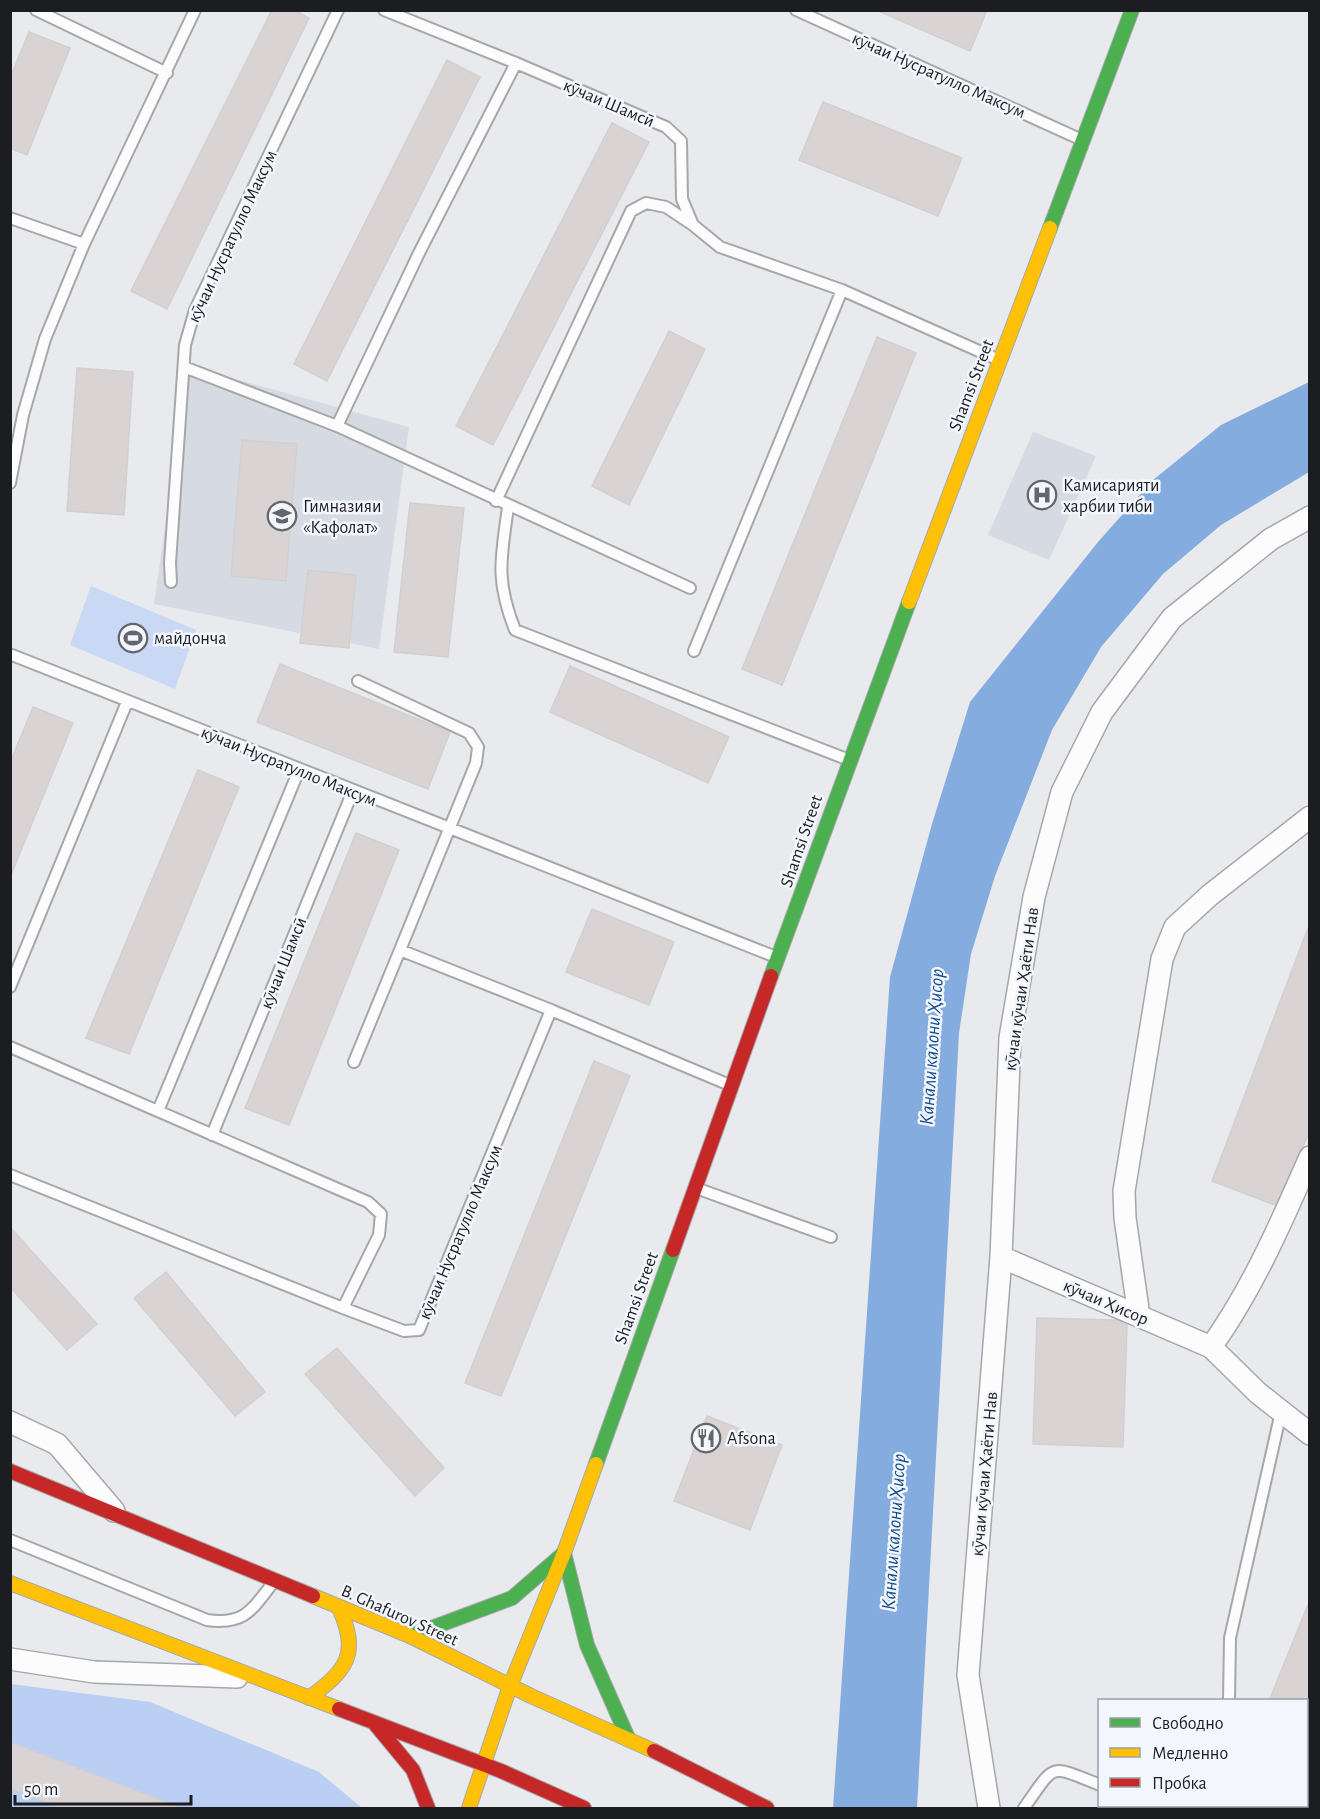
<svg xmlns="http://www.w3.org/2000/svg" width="1320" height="1819" font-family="'Alegreya Sans',sans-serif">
  <rect width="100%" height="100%" fill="#e8eaed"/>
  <!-- built -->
  <path fill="#d6dbe3" d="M188 366 409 427 379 649 154 604Z
    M1033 432 1096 456 1049 560 988 535Z"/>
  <!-- green -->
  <path fill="#c8d8f5" d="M91 586 196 630 175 689 70 645Z"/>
  <!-- forest -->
  <path fill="#bbcef3" d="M11 1684 150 1702 319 1772 362 1808H11Z"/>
  <!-- water -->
  <path fill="#84acdf" d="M1309 382V472L1221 525 1163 574 1101 647 1052 730 995 876 971 954 959 1033 917 1808H833L890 977 932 824 970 702 1098 542 1153 480 1221 425Z"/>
  <!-- building -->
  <path fill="#dad3d4" stroke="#d1d0d1" stroke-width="1.5" d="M272 10H294L309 18 167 309 131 291Z
    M876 10H987L970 51Z
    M29 32 70 48 27 155 10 148V78Z
    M447 60 480 77 327 381 294 364Z
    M823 102 962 158 938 216 799 160Z
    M612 123 649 142 493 445 456 426Z
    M669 331 705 349 629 505 592 486Z
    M877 337 916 353 782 685 742 669Z
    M77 368 133 372 124 515 67 511Z
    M242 440 297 444 286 581 231 576Z
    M410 503 464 508 448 657 394 652Z
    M308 570 356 575 349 648 300 643Z
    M280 664 450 732 428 789 257 722Z
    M570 666 729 737 708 783 550 712Z
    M33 707 73 723 11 875 10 763Z
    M198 770 239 787 129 1054 86 1038Z
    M356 833 399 850 289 1125 245 1108Z
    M592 909 674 942 649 1005 566 972Z
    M1308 928 1310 1131 1275 1205 1212 1181Z
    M594 1061 630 1076 501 1396 465 1383Z
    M10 1227 97 1324 67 1350 10 1287Z
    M166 1272 265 1392 235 1416 134 1298Z
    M1037 1318 1116 1320 1127 1325 1123 1447 1033 1444Z
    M337 1348 444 1468 415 1496 305 1374Z
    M707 1416 782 1445 750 1530 674 1501Z
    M1309 1602 1310 1701H1269Z
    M10 1742 176 1806 175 1809H62L10 1788Z"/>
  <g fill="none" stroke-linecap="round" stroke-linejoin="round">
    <!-- lane casing -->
    <g stroke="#a5a7a9" stroke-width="14">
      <path id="lane" d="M36 10 167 73
        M384 10 516 63
        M796 10 1082 140
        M10 218 84 244
        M184 367 337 426 690 588
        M337 426 419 253 516 63 666 127 681 141 682 199 693 225 720 247 842 290 999 360
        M10 483 23 415 45 339 84 244 195 10
        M496 501 631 211 646 203 666 207 693 225
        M508 507C501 559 495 579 515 630L849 760
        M171 582 170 563 185 345 195 310 338 10
        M694 651 842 290
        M12 655 776 957
        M358 681 469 733 478 747 476 763 400 950
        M10 987 127 702
        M10 1047 368 1202 381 1214 379 1235 343 1308
        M354 1062 400 950 551 1010
        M158 1111 299 770
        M212 1135 353 791
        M10 1175 343 1308 404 1331 419 1330 551 1010 732 1086
        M696 1188 831 1237
        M10 1540 207 1620C244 1625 251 1611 272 1584
        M1229 1700 1230 1638 1281 1412
        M1306 1781 1310 1783
        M1151 1806 1158 1808
        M1024 1808C1056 1763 1048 1764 1100 1785
        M1120 1808 1121 1806"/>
    </g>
    <!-- street casing -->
    <g stroke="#a5a7a9" stroke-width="24">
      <path id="street" d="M1001 1257 1211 1347C1253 1288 1281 1223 1310 1157
        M1139 1316 1125 1218 1124 1191 1162 959 1175 927 1210 895 1310 817
        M1211 1347 1258 1393 1310 1434
        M10 1422 57 1444 114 1511
        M10 1659 94 1672 237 1677
        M989 1808 968 1675 1001 1257 1010 1038 1034 897 1062 792 1102 712 1172 618 1271 539 1310 517"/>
    </g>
    <!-- fast casing -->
    <g stroke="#a5a7a9" stroke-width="16">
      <path id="fast" d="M1050 228 1132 10
        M771 976 909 602
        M596 1464 673 1250
        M410 1636 512 1598 564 1553 587 1645 628 1738"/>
    </g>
    <!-- slow casing -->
    <g stroke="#a5a7a9" stroke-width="16">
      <path id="slow" d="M909 602 1050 228
        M10 1583 339 1709
        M313 1596 410 1636 531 1696 654 1751
        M309 1698C347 1670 360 1654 339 1608
        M469 1808 510 1686 564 1553 596 1464"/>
    </g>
    <!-- jam casing -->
    <g stroke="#a5a7a9" stroke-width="16">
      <path id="jam" d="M673 1250 771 976
        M10 1471 313 1596
        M339 1709 501 1771 584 1808
        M375 1724 413 1770 428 1808
        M654 1751 767 1808"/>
    </g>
    <!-- lane -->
    <use href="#lane" stroke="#fcfcfc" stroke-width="10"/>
    <!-- street -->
    <use href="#street" stroke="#fcfcfc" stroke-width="21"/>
    <!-- fast -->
    <use href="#fast" stroke="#4caf50" stroke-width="14"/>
    <!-- slow -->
    <use href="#slow" stroke="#ffc107" stroke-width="14"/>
    <!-- jam -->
    <use href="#jam" stroke="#c62828" stroke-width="14"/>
  </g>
  <!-- icons -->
  <defs>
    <g id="hospital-ring" transform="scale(1.5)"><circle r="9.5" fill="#f3f6fd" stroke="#636568" stroke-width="1.5"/><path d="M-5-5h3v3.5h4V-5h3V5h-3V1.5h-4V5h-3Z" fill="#636568"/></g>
    <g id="school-ring" transform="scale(1.5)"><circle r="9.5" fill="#f3f6fd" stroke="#636568" stroke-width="1.5"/><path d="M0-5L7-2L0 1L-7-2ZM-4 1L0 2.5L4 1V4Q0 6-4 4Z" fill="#636568"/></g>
    <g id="stadium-ring" transform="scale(1.5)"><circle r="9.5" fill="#f3f6fd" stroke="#636568" stroke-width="1.5"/><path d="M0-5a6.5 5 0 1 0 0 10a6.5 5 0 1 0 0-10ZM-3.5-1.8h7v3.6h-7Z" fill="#636568"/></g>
    <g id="restaurant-ring" transform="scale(1.5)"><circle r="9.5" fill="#f3f6fd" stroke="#636568" stroke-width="1.5"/><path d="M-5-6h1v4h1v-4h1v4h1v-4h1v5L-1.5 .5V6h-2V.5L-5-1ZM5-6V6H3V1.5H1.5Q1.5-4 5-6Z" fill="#636568"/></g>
  </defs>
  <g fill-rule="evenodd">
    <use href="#hospital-ring" x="1042" y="495"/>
    <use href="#school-ring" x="282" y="516"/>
    <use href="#stadium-ring" x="133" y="638"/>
    <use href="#restaurant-ring" x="706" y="1438"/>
  </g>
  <g text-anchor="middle" stroke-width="5" stroke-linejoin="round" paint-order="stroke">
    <!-- street labels -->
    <g font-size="18" fill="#1c1d20" stroke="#f3f6fd">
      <text transform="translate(939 75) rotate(24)" y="6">кӯчаи Нусратулло Максум</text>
      <text transform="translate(609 103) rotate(23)" y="6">кӯчаи Шамсӣ</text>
      <text transform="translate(232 236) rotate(-65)" y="6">кӯчаи Нусратулло Максум</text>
      <text transform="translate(971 385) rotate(-69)" y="6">Shamsi Street</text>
      <text transform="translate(289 766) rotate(22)" y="6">кӯчаи Нусратулло Максум</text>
      <text transform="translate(801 841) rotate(-71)" y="6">Shamsi Street</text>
      <text transform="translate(283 963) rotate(-68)" y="6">кӯчаи Шамсӣ</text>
      <text transform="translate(1021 989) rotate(-82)" y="6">кӯчаи кӯчаи Ҳаёти Нав</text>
      <text transform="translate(460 1232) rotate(-67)" y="6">кӯчаи Нусратулло Максум</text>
      <text transform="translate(636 1298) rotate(-70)" y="6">Shamsi Street</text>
      <text transform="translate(1106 1302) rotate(23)" y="6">кӯчаи Ҳисор</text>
      <text transform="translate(984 1474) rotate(-85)" y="6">кӯчаи кӯчаи Ҳаёти Нав</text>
      <text transform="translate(400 1615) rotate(24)" y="6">B. Ghafurov Street</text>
    </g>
    <!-- poi labels -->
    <g font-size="18" fill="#1c1d20" stroke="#f3f6fd" text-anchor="start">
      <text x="1063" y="491">Камисарияти<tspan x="1063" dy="21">харбии тиби</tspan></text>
      <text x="303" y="512">Гимназияи<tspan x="303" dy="21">«Кафолат»</tspan></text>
      <text x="154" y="644">майдонча</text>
      <text x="727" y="1444">Afsona</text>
    </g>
    <!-- water labels -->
    <g font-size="20" font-style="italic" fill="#124c8d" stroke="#f3f6fd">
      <text transform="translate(931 1047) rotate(-86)" y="7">Канали калони Ҳисор</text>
      <text transform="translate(893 1532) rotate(-86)" y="7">Канали калони Ҳисор</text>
    </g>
  </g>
  <!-- border -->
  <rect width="1320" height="1819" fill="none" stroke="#1c1d20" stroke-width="24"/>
  <!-- legend -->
  <rect x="1098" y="1699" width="210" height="108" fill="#f3f6fd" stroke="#9d9fa5" stroke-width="1.5"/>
  <rect x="1110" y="1718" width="30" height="9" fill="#4caf50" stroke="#9d9fa5" stroke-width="1.5"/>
  <text x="1152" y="1729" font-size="18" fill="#1c1d20">Свободно</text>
  <rect x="1110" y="1748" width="30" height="9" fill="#ffc107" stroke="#9d9fa5" stroke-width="1.5"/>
  <text x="1152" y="1759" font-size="18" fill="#1c1d20">Медленно</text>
  <rect x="1110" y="1778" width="30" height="9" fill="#c62828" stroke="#9d9fa5" stroke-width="1.5"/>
  <text x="1152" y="1789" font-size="18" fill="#1c1d20">Пробка</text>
  <!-- scale -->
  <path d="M15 1795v9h176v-9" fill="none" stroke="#1c1d20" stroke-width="3"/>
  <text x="24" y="1795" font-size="18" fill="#1c1d20" stroke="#f3f6fd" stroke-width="4.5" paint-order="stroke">50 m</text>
</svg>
